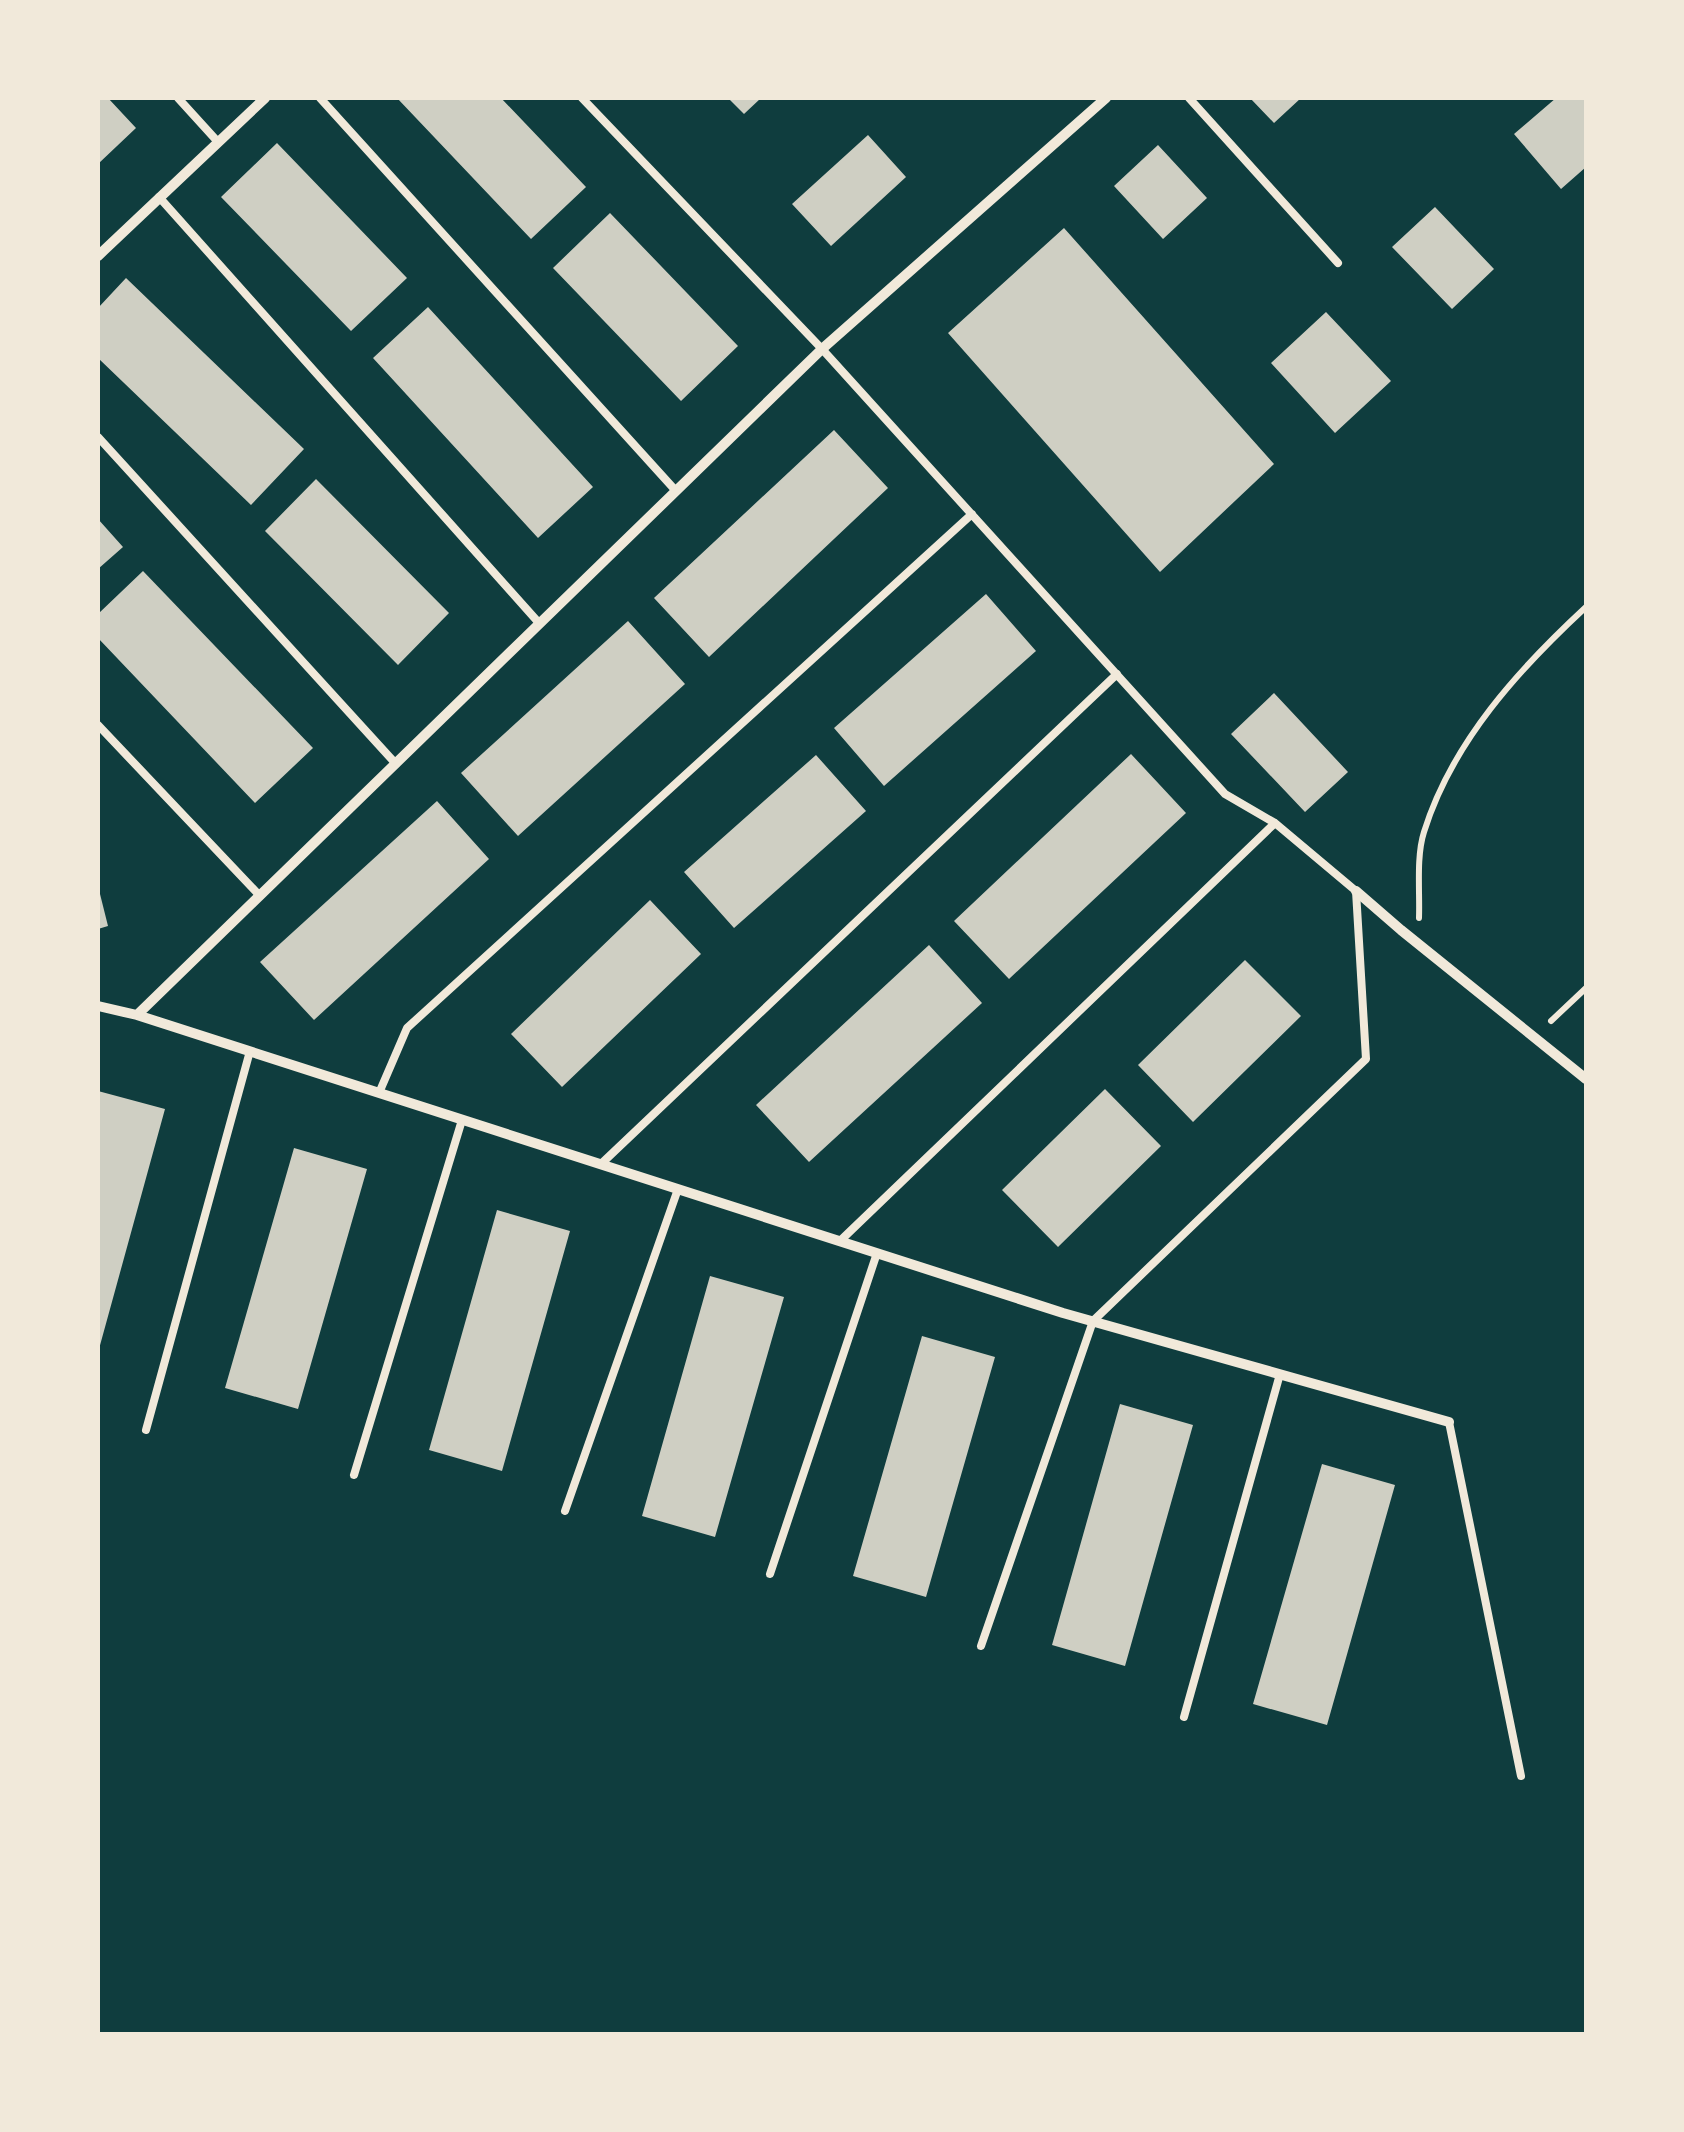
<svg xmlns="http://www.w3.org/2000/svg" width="1684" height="2132" font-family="Manrope,sans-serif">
  <rect width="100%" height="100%" fill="#0f3d3e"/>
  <!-- building -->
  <path fill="#cfcfc3" d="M98 98H108L136 128 98 164Z
    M397 98H501L586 187 531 239Z
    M728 98H761L744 114Z
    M1250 98H1301L1274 123Z
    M1556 98H1586V167L1561 189 1514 134Z
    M868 135 906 177 831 246 792 204Z
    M277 143 407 278 351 331 221 197Z
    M1158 145 1207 198 1163 239 1114 186Z
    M1435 207 1494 269 1452 309 1392 247Z
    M610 213 738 346 681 401 553 268Z
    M1064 228 1274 464 1160 572 948 333Z
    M126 278 304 449 251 505 98 358V308Z
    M428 307 593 487 538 538 373 358Z
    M1326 312 1391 381 1335 433 1271 363Z
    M834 430 888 488 709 657 654 598Z
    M316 479 449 613 398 665 265 531Z
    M98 519 123 547 98 569Z
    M143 571 313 748 255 803 98 638V614Z
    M986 594 1036 651 884 786 834 728Z
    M628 621 685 684 518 836 461 773Z
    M1274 693 1348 772 1305 812 1231 734Z
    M1131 754 1186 813 1009 979 954 921Z
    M816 755 866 811 734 928 684 872Z
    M437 801 489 859 314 1020 260 962Z
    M98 886 108 926 98 929Z
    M650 900 701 954 562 1087 511 1034Z
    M929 945 982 1003 809 1162 756 1105Z
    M1245 960 1301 1016 1193 1122 1138 1065Z
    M1105 1089 1161 1146 1058 1247 1002 1190Z
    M98 1091 165 1109 99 1349H98Z
    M294 1148 367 1169 298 1409 225 1388Z
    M497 1210 570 1231 502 1471 429 1450Z
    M710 1276 784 1297 715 1537 642 1516Z
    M922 1336 995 1357 926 1597 853 1576Z
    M1120 1404 1193 1425 1125 1666 1052 1645Z
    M1322 1464 1395 1485 1327 1725 1253 1704Z"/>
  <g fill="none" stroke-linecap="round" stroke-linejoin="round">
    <!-- path -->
    <path stroke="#f1e9da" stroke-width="6" d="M1419 918C1420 892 1416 857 1424 832 1452 742 1519 669 1586 607
      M1551 1021 1586 988"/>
    <!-- service -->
    <path stroke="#f1e9da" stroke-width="8" d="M178 98 218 142
      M320 98 676 491
      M582 98 822 349 1225 794 1275 823 1356 891 1366 1059 1093 1321 981 1646
      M1189 98 1338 263
      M159 197 539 623
      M98 437 396 764
      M98 725 260 896
      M379 1093 407 1028 972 514
      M601 1164 1117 674
      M840 1241 1275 823
      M1449 1422 1521 1776
      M146 1430 250 1051
      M354 1475 462 1120
      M565 1511 678 1189
      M770 1574 877 1253
      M1184 1717 1280 1374"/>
    <!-- minor -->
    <path stroke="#f1e9da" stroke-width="10" d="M98 256 265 98
      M1356 891 1401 930 1586 1079
      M98 1006 137 1015 1063 1313 1449 1422
      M137 1015 822 349 1106 98"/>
  </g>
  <!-- border -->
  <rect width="1684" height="2132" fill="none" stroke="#f1e9da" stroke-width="200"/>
</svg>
